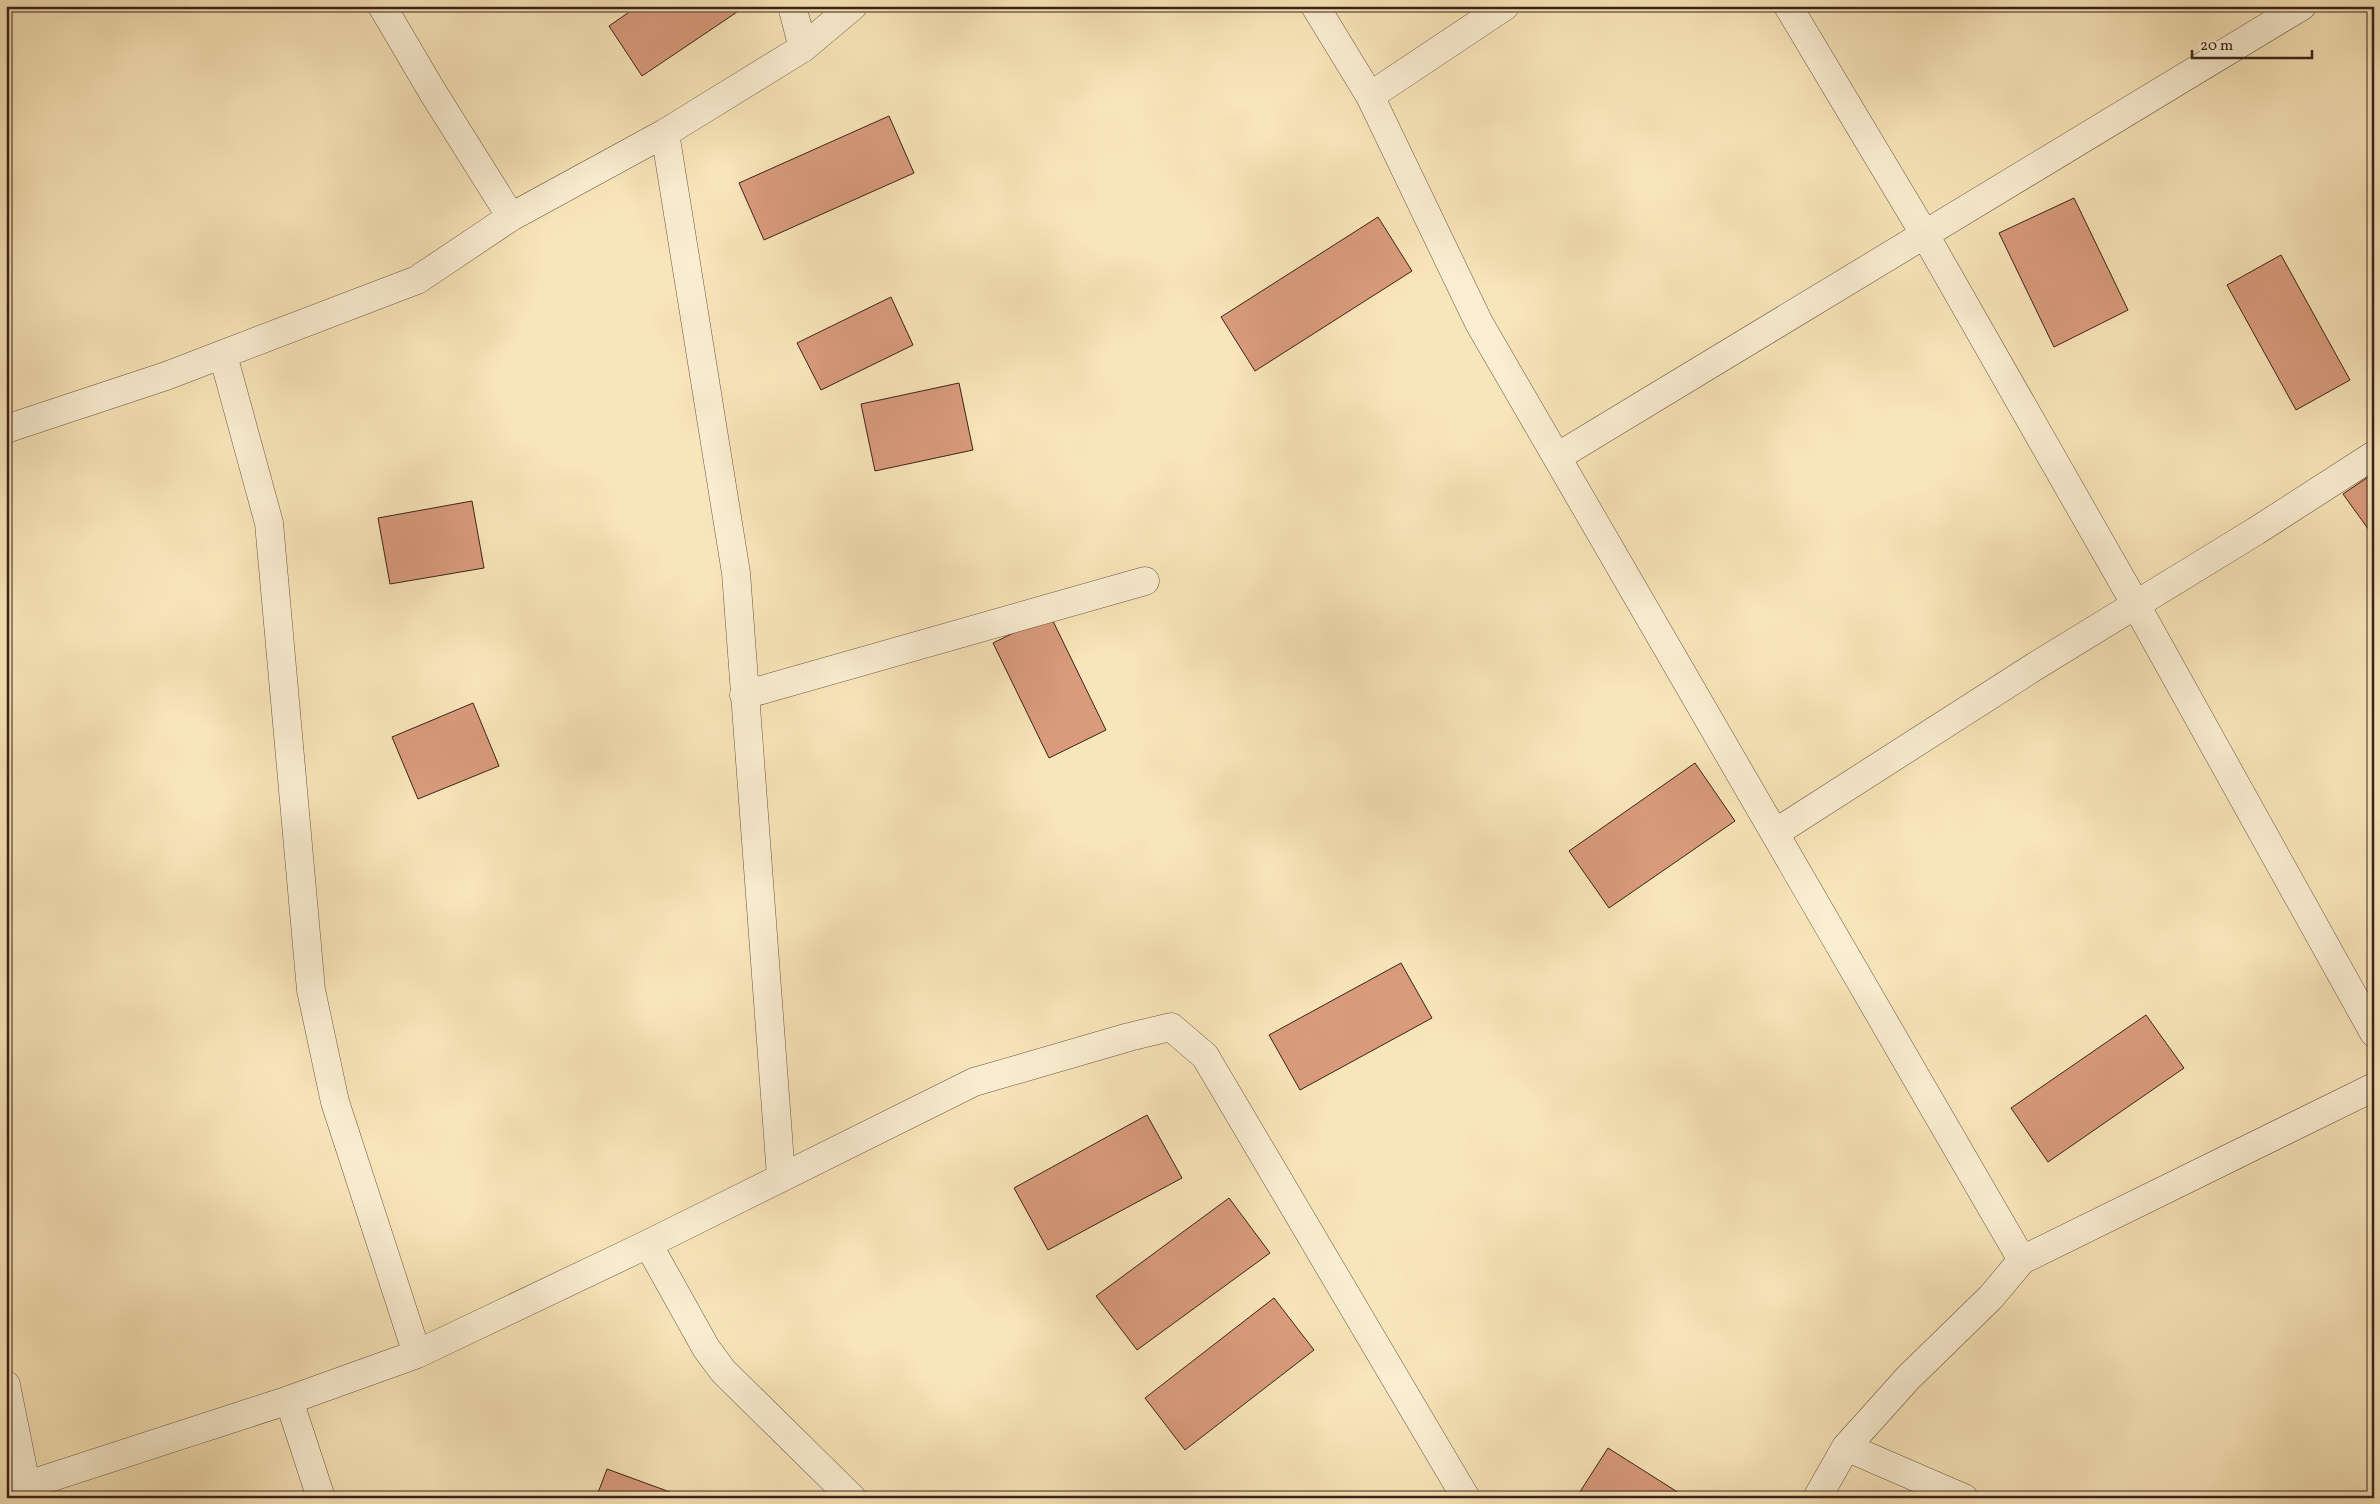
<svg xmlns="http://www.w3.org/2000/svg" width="2380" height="1504" font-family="Vollkorn,serif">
  <rect width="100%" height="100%" fill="#f8e5b9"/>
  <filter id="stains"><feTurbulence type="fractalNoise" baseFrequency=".004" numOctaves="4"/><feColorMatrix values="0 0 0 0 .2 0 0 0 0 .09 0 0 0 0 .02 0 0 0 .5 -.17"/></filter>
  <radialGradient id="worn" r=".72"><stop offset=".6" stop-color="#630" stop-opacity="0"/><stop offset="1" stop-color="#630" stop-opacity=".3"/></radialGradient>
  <!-- building -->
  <path fill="#d99b7c" stroke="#392319" d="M638 6H746L642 76 609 26Z
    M889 116 914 173 764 240 739 183Z
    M2074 198 2128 310 2054 347 1999 233Z
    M1378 217 1412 271 1255 371 1221 317Z
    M2281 255 2350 380 2296 410 2227 285Z
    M891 297 913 345 821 390 797 343Z
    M959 383 973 450 875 471 861 404Z
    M2374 473V537L2343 494Z
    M472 501 484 568 390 584 378 518Z
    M1050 615 1106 730 1049 758 993 643Z
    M473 703 499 766 418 799 392 737Z
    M1695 763 1735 821 1609 908 1569 851Z
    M1401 963 1432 1018 1300 1090 1269 1035Z
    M2146 1015 2184 1068 2048 1162 2011 1108Z
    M1147 1115 1182 1178 1048 1250 1014 1188Z
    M1229 1198 1270 1253 1137 1350 1096 1296Z
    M1274 1298 1314 1350 1185 1450 1145 1398Z
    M1608 1448 1687 1498H1576Z
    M607 1469 670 1492 668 1498H596Z"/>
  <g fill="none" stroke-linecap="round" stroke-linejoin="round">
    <!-- minor casing -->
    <g stroke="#695441" stroke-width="29">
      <path id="minor" d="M382 6 432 91 511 217
        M792 6 803 48
        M1315 6 1370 96 1479 323 2022 1260
        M1788 6 1925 235 2136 605 2374 1033
        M1370 96 1505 6
        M665 133 736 573 781 1176
        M223 355 269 523 311 990 335 1102 417 1354
        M6 429 166 376 417 280 511 217 665 133 803 48 853 6
        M1557 457 2302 6
        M744 695 1145 581
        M1775 833 2034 667 2256 531 2374 455
        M648 1244 706 1348 723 1371 852 1498
        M6 1385 26 1484
        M289 1400 321 1498
        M1846 1447 1964 1498
        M6 1492 289 1400 417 1354 648 1244 974 1082 1129 1037 1171 1027 1205 1056 1466 1498
        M1817 1498 1846 1447 1908 1378 1991 1297 2022 1260 2374 1087"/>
    </g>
    <!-- minor -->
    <use href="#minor" stroke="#faeed2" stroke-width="28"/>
  </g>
  <!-- margin -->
  <rect width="2380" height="1504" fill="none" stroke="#f8e5b9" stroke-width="25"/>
  <rect x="8" y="8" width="2365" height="1489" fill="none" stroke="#392319" stroke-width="2.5"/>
  <rect x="12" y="12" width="2355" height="1479" fill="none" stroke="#392319"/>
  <!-- scale -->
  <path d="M2192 50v8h120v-8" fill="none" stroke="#392319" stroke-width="2.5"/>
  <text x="2200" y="50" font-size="15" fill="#392319" stroke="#faeed2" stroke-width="4" paint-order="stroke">20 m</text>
  <rect width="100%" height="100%" filter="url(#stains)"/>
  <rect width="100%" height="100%" fill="url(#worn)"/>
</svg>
